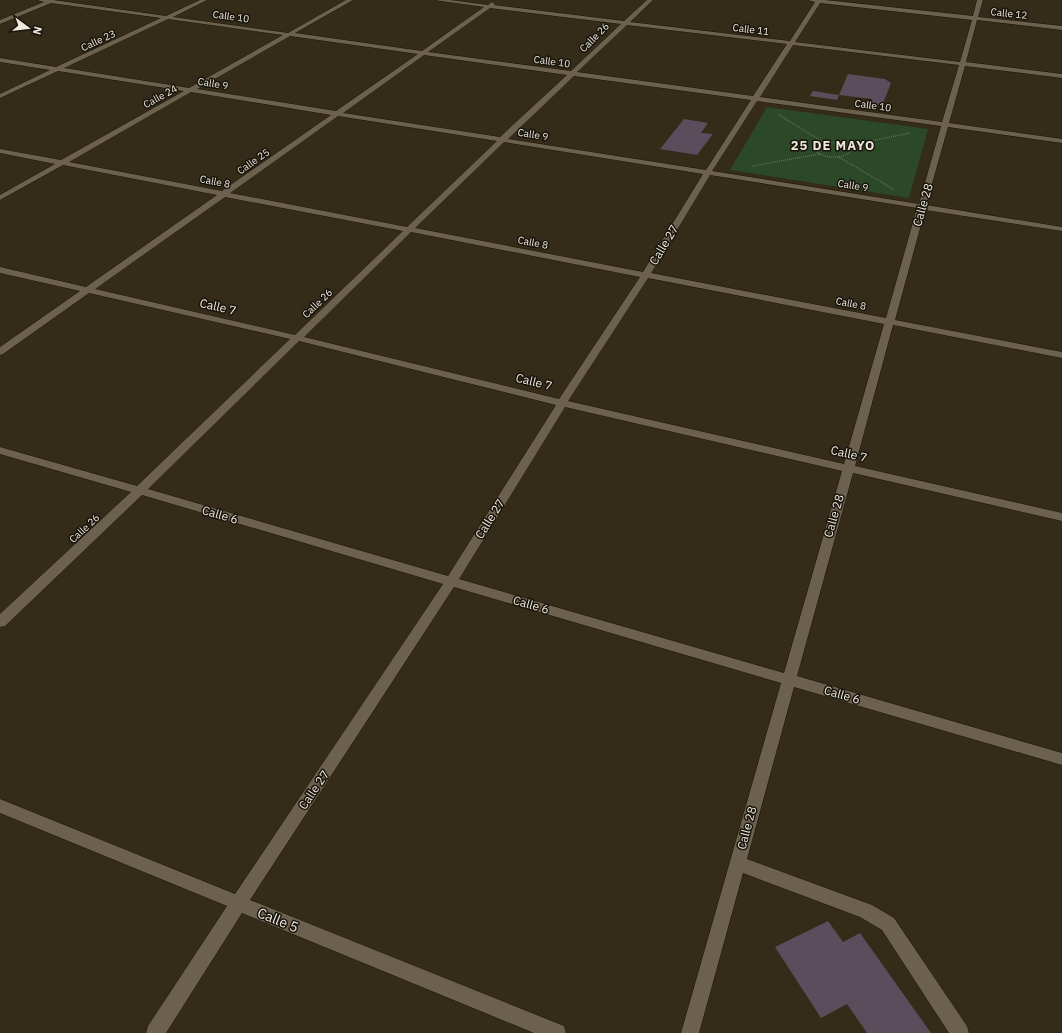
<svg xmlns="http://www.w3.org/2000/svg" width="1062" height="1033" font-family="'IBM Plex Sans',sans-serif">
  <rect width="100%" height="100%" fill="#342b19"/>
  <!-- green -->
  <path fill="#2b4827" d="M767 107 928 129 909 198 730 170Z"/>
  <!-- building -->
  <path fill="#5c4d5d" d="M848 74 885 79 891 83 882 106 870 104 872 99 839 95 837 100 810 96 813 91 839 95Z
    M684 119 708 123 701 133 713 134 697 155 660 149Z
    M828 921 843 942 860 933 931 1033H867L847 1004 821 1018 775 947Z"/>
  <g fill="none" stroke-linecap="round" stroke-linejoin="round">
    <!-- minor casing -->
    <g stroke="#1c1303" stroke-width="1">
      <path id="minor" d="M37 0H53L166 16 200 0H207L173 17 288 33 346 0H353L295 33 422 51 484 7 434 0H450L488 5 492 2 495 4 494 5 624 21 647 0H653L630 22 790 41 815 2 808 0H825L973 16 977 0H983L978 17 1062 26V30L977 20 966 62 1062 74V78L965 66 949 123 1062 139V143L948 127 926 205 1062 227V231L925 210 895 320 1062 352V358L893 325 855 466 1062 513V521L853 473 797 676 1062 753V765L794 687 747 859 872 905 894 918 967 1026 969 1033H949L882 930 860 917 743 873 699 1033H681L781 683 454 587 250 900 564 1026 566 1033H534L242 913 166 1033H146L148 1026 227 906 0 813V799L235 894 443 584 142 495 5 626 0 627V614L131 492 0 454V447L137 486 290 339 89 293 3 354 0 355V347L80 291 0 273V267L86 287 217 195 63 165 0 200V195L55 164 0 153V149L61 160 184 91 58 71 0 98V94L50 70 0 62V58L56 67 161 18 51 3 0 24V20L44 2ZM820 3 972 20 960 62 795 42ZM490 8 621 24 571 71 428 52ZM168 19 283 35 189 88 64 68ZM627 25 787 44 753 96 577 72ZM290 36 418 54 336 111 197 89ZM793 45 959 65 942 122 760 97ZM424 55 567 75 500 137 343 113ZM574 76 751 100 706 170 508 139ZM191 92 331 115 222 191 69 162ZM757 101 941 126 919 204 712 171ZM338 116 497 141 407 227 230 193ZM504 142 703 174 643 272 415 228ZM710 175 917 208 886 318 651 273ZM225 197 403 231 295 335 95 289ZM411 232 640 277 559 399 304 337ZM648 278 884 324 844 464 568 401ZM299 341 556 405 448 576 148 489ZM565 407 842 471 784 673 459 579Z"/>
    </g>
    <!-- path -->
    <path stroke="#948c7e" stroke-width="1.5" stroke-dasharray="0.5 1.5" stroke-linecap="butt" d="M779 115 823 142
      M829 142 841 144 850 150 849 153C838 160 824 158 814 150V145Z
      M846 146 910 133
      M839 157 893 189
      M752 166 820 154"/>
    <!-- minor -->
    <use href="#minor" fill="#6c614e" fill-rule="evenodd"/>
  </g>
  <g text-anchor="middle" stroke-width="3" stroke-linejoin="round" paint-order="stroke">
    <!-- far-street labels -->
    <g font-size="10" fill="#eee8dd" stroke="#18140c">
      <text transform="translate(1009 13) rotate(6)" y="4">Calle 12</text>
      <text transform="translate(231 16) rotate(8)" y="4">Calle 10</text>
      <text transform="translate(751 29) rotate(7)" y="4">Calle 11</text>
      <text transform="translate(594 37) rotate(-45)" y="4">Calle 26</text>
      <text transform="translate(98 40) rotate(-25)" y="4">Calle 23</text>
      <text transform="translate(552 61) rotate(8)" y="4">Calle 10</text>
      <text transform="translate(213 83) rotate(9)" y="4">Calle 9</text>
      <text transform="translate(160 96) rotate(-29)" y="4">Calle 24</text>
      <text transform="translate(873 105) rotate(8)" y="4">Calle 10</text>
      <text transform="translate(533 134) rotate(9)" y="4">Calle 9</text>
      <text transform="translate(253 161) rotate(-35)" y="4">Calle 25</text>
      <text transform="translate(215 181) rotate(11)" y="4">Calle 8</text>
      <text transform="translate(853 185) rotate(9)" y="4">Calle 9</text>
      <text transform="translate(533 242) rotate(11)" y="4">Calle 8</text>
      <text transform="translate(317 303) rotate(-44)" y="4">Calle 26</text>
      <text transform="translate(851 303) rotate(11)" y="4">Calle 8</text>
      <text transform="translate(84 528) rotate(-43)" y="4">Calle 26</text>
    </g>
    <!-- street labels -->
    <g font-size="12" fill="#eee8dd" stroke="#18140c">
      <text transform="translate(923 205) rotate(-74)" y="4">Calle 28</text>
      <text transform="translate(664 245) rotate(-59)" y="4">Calle 27</text>
      <text transform="translate(218 307) rotate(13)" y="4">Calle 7</text>
      <text transform="translate(534 382) rotate(14)" y="4">Calle 7</text>
      <text transform="translate(849 454) rotate(13)" y="4">Calle 7</text>
      <text transform="translate(220 515) rotate(16)" y="4">Calle 6</text>
      <text transform="translate(834 516) rotate(-74)" y="4">Calle 28</text>
      <text transform="translate(490 519) rotate(-58)" y="4">Calle 27</text>
      <text transform="translate(531 605) rotate(16)" y="4">Calle 6</text>
      <text transform="translate(842 695) rotate(16)" y="4">Calle 6</text>
      <text transform="translate(314 790) rotate(-56)" y="4">Calle 27</text>
      <text transform="translate(747 828) rotate(-75)" y="4">Calle 28</text>
    </g>
    <!-- far-district labels -->
    <g font-size="13" font-weight="bold" letter-spacing="1" fill="#eee8dd" stroke="#18140c">
      <text x="833" y="150">25 DE MAYO</text>
    </g>
    <!-- near-street labels -->
    <g font-size="14" fill="#eee8dd" stroke="#18140c">
      <text transform="translate(278 920) rotate(22)" y="5">Calle 5</text>
    </g>
  </g>
  <!-- north arrow -->
  <g transform="translate(28 28) rotate(105)" stroke="#18140c" stroke-width="3" paint-order="stroke">
  <path d="M0-3L7 15L0 10L-7 15Z" fill="#eee8dd"/>
  <text y="-6" font-size="11" font-weight="bold" text-anchor="middle" fill="#eee8dd">N</text>
  </g>
</svg>
